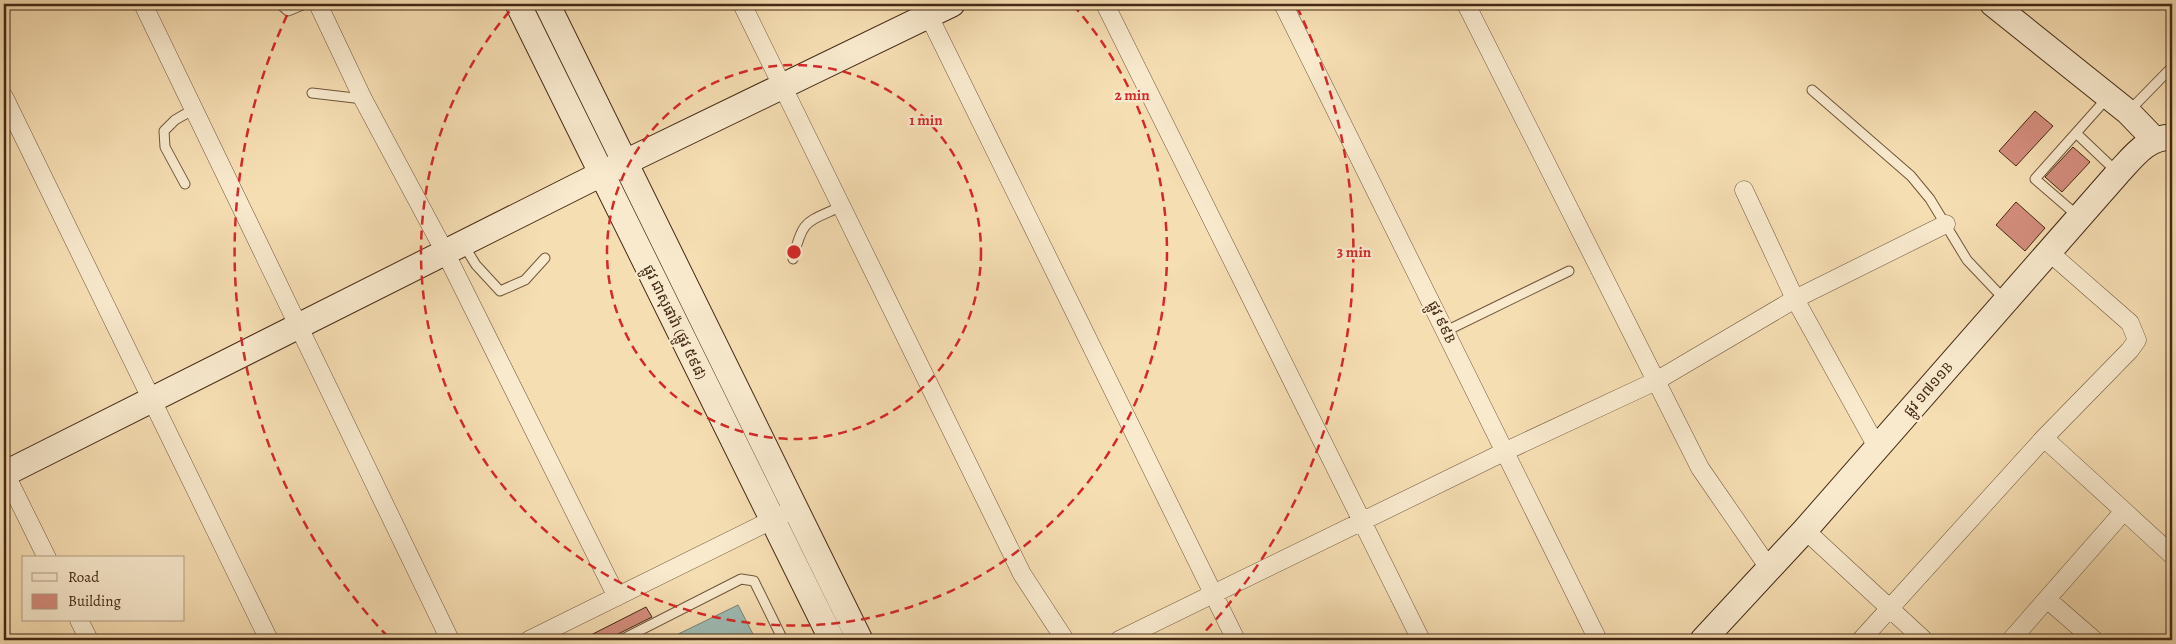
<svg xmlns="http://www.w3.org/2000/svg" width="2176" height="644" font-family="Alegreya,'Noto Sans Khmer',serif">
  <rect width="100%" height="100%" fill="#f6deb3"/>
  <filter id="stains"><feTurbulence type="fractalNoise" baseFrequency=".004" numOctaves="4"/><feColorMatrix values="0 0 0 0 .2 0 0 0 0 .09 0 0 0 0 .02 0 0 0 .5 -.17"/></filter>
  <radialGradient id="worn" r=".72"><stop offset=".6" stop-color="#630" stop-opacity="0"/><stop offset="1" stop-color="#630" stop-opacity=".3"/></radialGradient>
  <!-- water -->
  <path fill="#9ebbb4" stroke="#7a8174" d="M738 605 756 640H666Z"/>
  <!-- building -->
  <path fill="#d48d7d" stroke="#442915" d="M2035 111 2053 126 2016 166 1999 151Z
    M2073 147 2090 162 2062 192 2045 177Z
    M2016 202 2045 228 2025 251 1996 225Z
    M646 607 652 617 618 634 615 640H581Z"/>
  <g fill="none" stroke-linecap="round" stroke-linejoin="round">
    <!-- lane casing -->
    <g stroke="#70563c" stroke-width="11">
      <path id="lane" d="M280 4 288 11 305 4
        M1812 90 1911 176 1930 199 1967 260 2004 299
        M312 93 363 99
        M2129 111 2172 67
        M2076 133 2118 173
        M185 184 165 147 164 131 175 120 194 109
        M2079 217 2035 179 2108 97
        M463 244 476 265 500 291 525 280 545 258
        M793 259C803 218 806 223 842 206
        M1446 331 1569 271
        M621 640 741 579 754 581 783 640"/>
    </g>
    <!-- street casing -->
    <g stroke="#70563c" stroke-width="19">
      <path id="street" d="M143 4 450 640
        M318 4 363 99 445 252 617 597
        M742 4 1022 574 1065 640
        M923 4 1236 640
        M1105 4 1421 640
        M1283 4 1598 640
        M1466 4 1700 468 1769 568
        M4 97 269 640
        M1744 190 1795 299 1877 447
        M2044 438 2124 511
        M4 471 47 558
        M1805 530 1924 640
        M2047 599 2094 640
        M79 620 89 640
        M529 640 782 515
        M1119 640 1506 451 1656 381 1795 299 1946 224
        M1861 640 2044 438 2130 350 2137 340 2130 323 2049 252
        M2011 640 2124 511 2172 555"/>
    </g>
    <!-- secondary casing -->
    <g stroke="#442915" stroke-width="27">
      <path id="secondary" d="M518 4 832 640
        M547 4 860 640
        M1993 4 2128 112 2154 139
        M4 474 601 174 952 4
        M1703 640 1805 530 2118 173C2134 156 2147 137 2172 137"/>
    </g>
    <!-- lane -->
    <use href="#lane" stroke="#f9eace" stroke-width="9"/>
    <!-- street -->
    <use href="#street" stroke="#f9eace" stroke-width="18"/>
    <!-- secondary -->
    <use href="#secondary" stroke="#f9eace" stroke-width="25"/>
  </g>
  <!-- distance rings -->
  <g fill="none" stroke="#d62828" stroke-width="2.5" stroke-dasharray="9 6">
    <circle cx="794" cy="252" r="187"/>
    <path d="M1073 5A373 373 0 1 1 515 5"/>
    <path d="M388 637A560 560 0 0 1 291 7M1297 7A560 560 0 0 1 1200 637"/>
  </g>
  <g text-anchor="middle" stroke-width="4.5" stroke-linejoin="round" paint-order="stroke">
    <!-- street labels -->
    <g font-size="15" fill="#442915" stroke="#f9eace">
      <text transform="translate(675 322) rotate(64)" y="5">ផ្លូវ ជាសុផារ៉ា (ផ្លូវ ៥៩៨)</text>
      <text transform="translate(1442 322) rotate(64)" y="5">ផ្លូវ ៩៩B</text>
      <text transform="translate(1928 389) rotate(-49)" y="5">ផ្លូវ ១៧១១B</text>
    </g>
  </g>
  <circle cx="794" cy="252" r="8" fill="#d62828" stroke="#f9eace" stroke-width="2.5"/>
  <g font-size="15" text-anchor="middle" font-weight="bold" fill="#d62828" stroke="#f9eace" stroke-width="4.5" stroke-linejoin="round" paint-order="stroke">
    <text x="1132" y="100">2 min</text>
    <text x="926" y="125">1 min</text>
    <text x="1354" y="257">3 min</text>
  </g>
  <!-- margin -->
  <rect width="2176" height="644" fill="none" stroke="#f6deb3" stroke-width="20"/>
  <rect x="5" y="5" width="2166" height="634" fill="none" stroke="#442915" stroke-width="2.5"/>
  <rect x="10" y="10" width="2156" height="624" fill="none" stroke="#442915"/>
  <!-- legend -->
  <rect x="22" y="556" width="162" height="65" fill="#f9eace" stroke="#b19d84"/>
  <rect x="32" y="573" width="25" height="8" fill="#f9eace" stroke="#b19d84"/>
  <text x="68" y="582" font-size="15" fill="#442915">Road</text>
  <rect x="32" y="594" width="25" height="15" fill="#d48d7d" stroke="#b19d84"/>
  <text x="68" y="606" font-size="15" fill="#442915">Building</text>
  <rect width="100%" height="100%" filter="url(#stains)"/>
  <rect width="100%" height="100%" fill="url(#worn)"/>
</svg>
